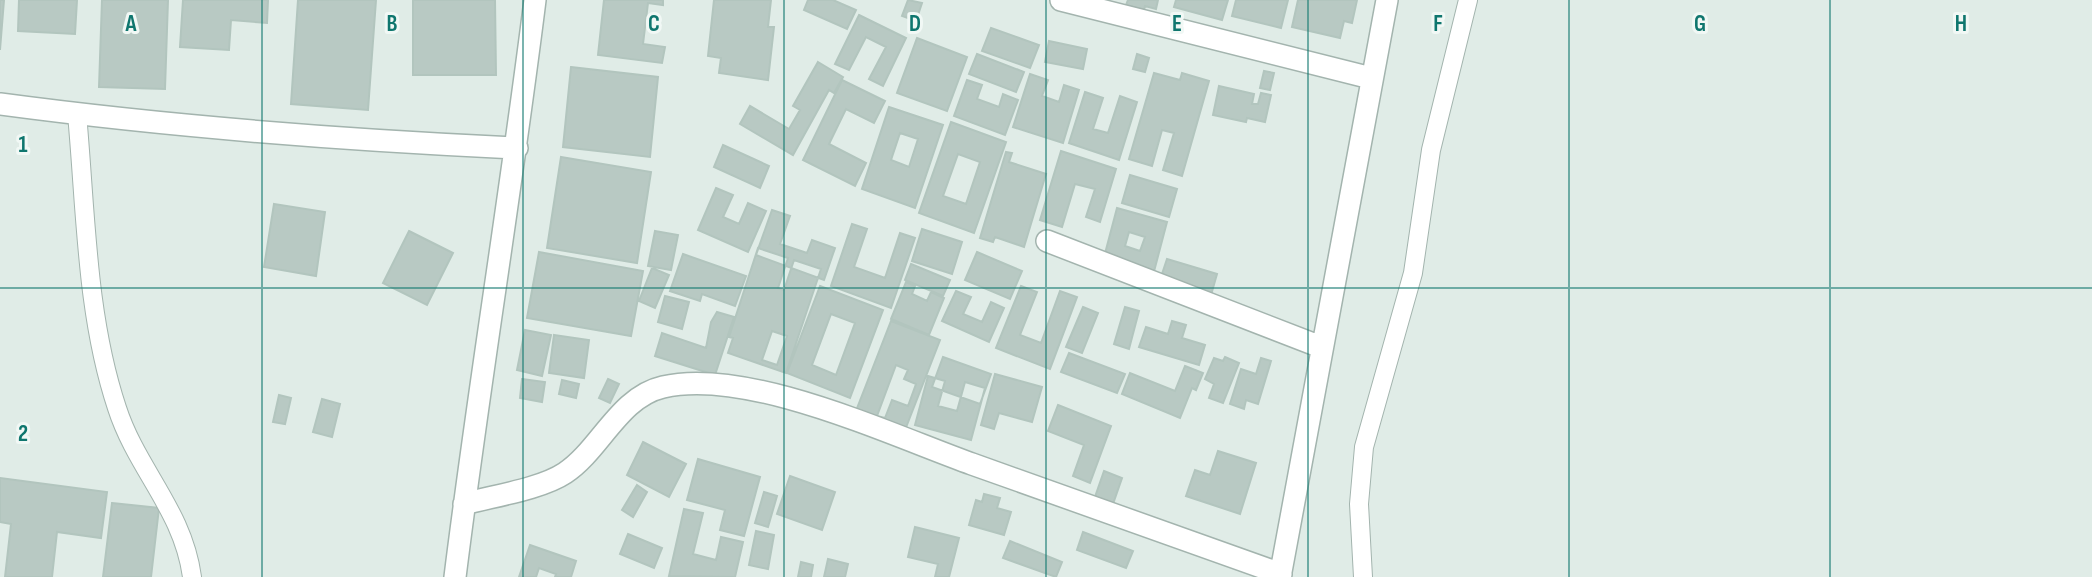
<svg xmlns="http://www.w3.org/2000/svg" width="2092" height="577" font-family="'Sofia Sans Condensed',sans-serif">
  <rect width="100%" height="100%" fill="#e0ece7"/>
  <!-- building -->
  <path fill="#b8c9c3" stroke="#b2c5be" stroke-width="2" fill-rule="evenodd" d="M0 0H4L0 50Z
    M19 0H77L75 34 18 31Z
    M102 0H168L165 89 99 87Z
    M183 0H268L267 23 231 20 229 50 180 47Z
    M298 0H376L368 110 291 104Z
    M413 0H495L496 75H413Z
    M604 0H663V5L648 3 643 44 665 47 662 63 598 55Z
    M714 0H771L768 27H774L768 80 719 73 721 58 708 56Z
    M808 0H833L856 10 847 29 804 10Z
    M908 0 922 3 916 21 902 16Z
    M1128 0H1158L1156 9 1145 6 1144 10 1126 5Z
    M1176 0H1228L1222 20 1174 7Z
    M1236 0H1288L1281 28 1232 16Z
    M1298 0H1357L1352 23 1344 21 1340 38 1292 27Z
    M859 15 906 38 883 86 869 79 886 47 866 37 849 70 835 64Z
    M991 28 1039 45 1030 68 982 51Z
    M917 38 967 57 947 111 897 93Z
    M1049 41 1087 49 1083 69 1045 62Z
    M977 54 1024 72 1016 92 969 74Z
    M1137 54 1149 58 1145 72 1133 69Z
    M818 62 843 77 834 93 829 90 793 155 740 124 750 106 789 129 800 110 793 106Z
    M571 67 658 77 650 157 563 147Z
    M1264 71 1274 73 1270 90 1260 88Z
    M1154 73 1180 80 1182 73 1209 81 1182 176 1163 170 1174 133 1162 130 1152 166 1129 159Z
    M1030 74 1048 80 1042 96 1059 102 1064 85 1079 90 1063 143 1013 127Z
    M842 80 885 101 874 123 846 109 829 144 866 163 855 186 803 160Z
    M967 80 982 85 977 99 999 107 1003 94 1018 100 1005 135 954 116Z
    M1219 86 1254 94 1252 104H1258L1261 93 1271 95 1265 122 1247 118 1246 122 1213 115Z
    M1085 92 1103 98 1093 129 1108 133 1120 96 1137 102 1119 160 1069 143Z
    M889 107 943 125 915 208 862 189ZM900 133 918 139 909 167 891 160Z
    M951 122 1006 142 974 233 919 213ZM958 154 980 162 966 204 943 196Z
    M723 145 769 166 760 188 714 167Z
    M1061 151 1116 169 1100 222 1086 217 1095 189 1075 184 1062 227 1040 220Z
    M1006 152 1012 153 1009 162 1046 174 1024 247 995 237 993 242 980 238Z
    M561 157 651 172 637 263 547 248Z
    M1130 175 1177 189 1169 217 1122 203Z
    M716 188 733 195 723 217 739 224 748 203 766 211 748 252 698 230Z
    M274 204 325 212 316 276 264 267Z
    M1117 208 1167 222 1152 279 1102 265ZM1129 232 1145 237 1140 251 1125 246Z
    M772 210 790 216 780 244 807 253 812 240 835 248 824 280 756 255Z
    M852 224 867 229 854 267 885 278 900 233 915 238 891 308 831 286Z
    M922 229 962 242 952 274 912 261Z
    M409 231 453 253 427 305 383 283Z
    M655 231 678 235 671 270 648 266Z
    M758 248 788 258 778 288 784 290 794 260 821 269 786 373 728 353 733 338 729 337ZM772 331 787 336 777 365 762 360Z
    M539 252 643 271 631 336 527 318Z
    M977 252 1022 271 1010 299 965 280Z
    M683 254 746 276 735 306 702 294 700 301 670 291Z
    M1167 259 1217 274 1211 295 1160 280Z
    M911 264 950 280 943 296 905 280Z
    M652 268 669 275 655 308 639 301Z
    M906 282 915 286 912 294 927 301 931 292 944 298 929 335 891 319Z
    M820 286 883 310 850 398 787 373ZM831 314 855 323 836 375 812 365Z
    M1021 286 1037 292 1020 335 1041 343 1060 291 1077 297 1050 369 996 348Z
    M956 291 971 297 963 314 982 322 991 302 1004 308 989 342 942 321Z
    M665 296 689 302 682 329 658 322Z
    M1083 307 1098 313 1082 353 1066 347Z
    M1125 307 1139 311 1129 349 1114 344Z
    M717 312 734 317 715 375 655 356 662 333 706 348 711 322Z
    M891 321 940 340 905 430 856 411ZM896 365 908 370 904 379 916 384 908 406 892 400 885 418 877 416Z
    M1172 321 1186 325 1182 338 1205 345 1199 365 1139 347 1146 327 1168 334Z
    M525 330 551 335 542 376 517 370Z
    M554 335 589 340 584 378 549 373Z
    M1069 353 1125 374 1117 393 1061 372Z
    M943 357 991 374 980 404 932 387Z
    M1225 357 1239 363 1223 403 1209 398 1214 384 1205 379 1214 358 1223 361Z
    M1261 358 1271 361 1258 404 1246 400 1244 409 1230 404 1241 369 1256 374Z
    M1185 366 1203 373 1196 390 1192 388 1180 418 1122 394 1130 373 1175 391Z
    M995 374 1042 387 1032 422 999 413 994 429 981 425Z
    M928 376 945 381 938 406 957 411 965 382 985 388 971 440 915 425Z
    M522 379 545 382 542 402 520 398Z
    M608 379 619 384 610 403 599 398Z
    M562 380 579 384 576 398 559 394Z
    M279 395 291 398 285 424 273 422Z
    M322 399 340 404 332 437 313 432Z
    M1058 405 1111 426 1090 483 1073 476 1084 445 1048 431Z
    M643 442 686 464 669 497 627 475Z
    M1218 451 1256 463 1240 514 1186 496 1195 470 1210 475Z
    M698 459 760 477 744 536 720 530 725 510 687 500Z
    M1104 471 1122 478 1113 504 1095 497Z
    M790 476 835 492 822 530 777 514Z
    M0 478 107 492 101 538 57 532 52 577H5L11 524 0 522Z
    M637 485 647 492 633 517 622 510Z
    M764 492 777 496 768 527 755 523Z
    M984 494 1000 498 997 508 1011 512 1004 535 969 525 976 500 982 502Z
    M112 503 159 508 151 577H103Z
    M684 509 703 513 693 554 716 560 721 537 743 542 735 577 669 576Z
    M915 527 959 538 949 577H935L938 564 908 557Z
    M756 531 774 535 768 569 749 565Z
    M1083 532 1133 551 1126 568 1077 550Z
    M628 534 662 548 654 568 620 554Z
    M1010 541 1062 562 1056 577 1003 558Z
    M530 545 576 561 571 577H555L556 574 539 568 536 577H519Z
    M828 559 848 564 845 577H824Z
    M801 562 813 565 811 577H798Z"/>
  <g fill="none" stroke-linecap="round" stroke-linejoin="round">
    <!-- lane casing -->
    <g stroke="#a3b4ae" stroke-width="20">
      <path id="lane" d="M77 114C86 212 86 315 117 408 137 470 183 510 192 577
        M1363 577 1359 504 1364 447 1413 273 1431 150 1468 0"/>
    </g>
    <!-- street casing -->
    <g stroke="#a3b4ae" stroke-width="24">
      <path id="street" d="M1061 0 1371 78
        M0 104C172 127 344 140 517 148
        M1047 241 1321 347
        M464 504C493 496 541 489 565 473 600 450 619 397 663 387 747 367 891 435 972 464 1075 500 1178 537 1281 574
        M455 577C479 384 511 193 535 0
        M1280 577 1387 0"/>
    </g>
    <!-- lane -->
    <use href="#lane" stroke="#fff" stroke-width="18"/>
    <!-- street -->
    <use href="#street" stroke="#fff" stroke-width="21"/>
  </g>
  <!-- grid -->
  <path fill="none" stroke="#0f766e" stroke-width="2" stroke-opacity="0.55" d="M262 0V577M523 0V577M784 0V577M1046 0V577M1308 0V577M1569 0V577M1830 0V577M0 288H2092"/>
  <g font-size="23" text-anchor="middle" font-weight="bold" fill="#0f766e" stroke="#f1f8f5" stroke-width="6" stroke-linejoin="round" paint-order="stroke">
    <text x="131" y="31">A</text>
    <text x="392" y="31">B</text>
    <text x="654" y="31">C</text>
    <text x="915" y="31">D</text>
    <text x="1177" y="31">E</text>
    <text x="1438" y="31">F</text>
    <text x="1700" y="31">G</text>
    <text x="1961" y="31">H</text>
    <text x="23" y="152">1</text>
    <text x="23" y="441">2</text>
  </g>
</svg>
